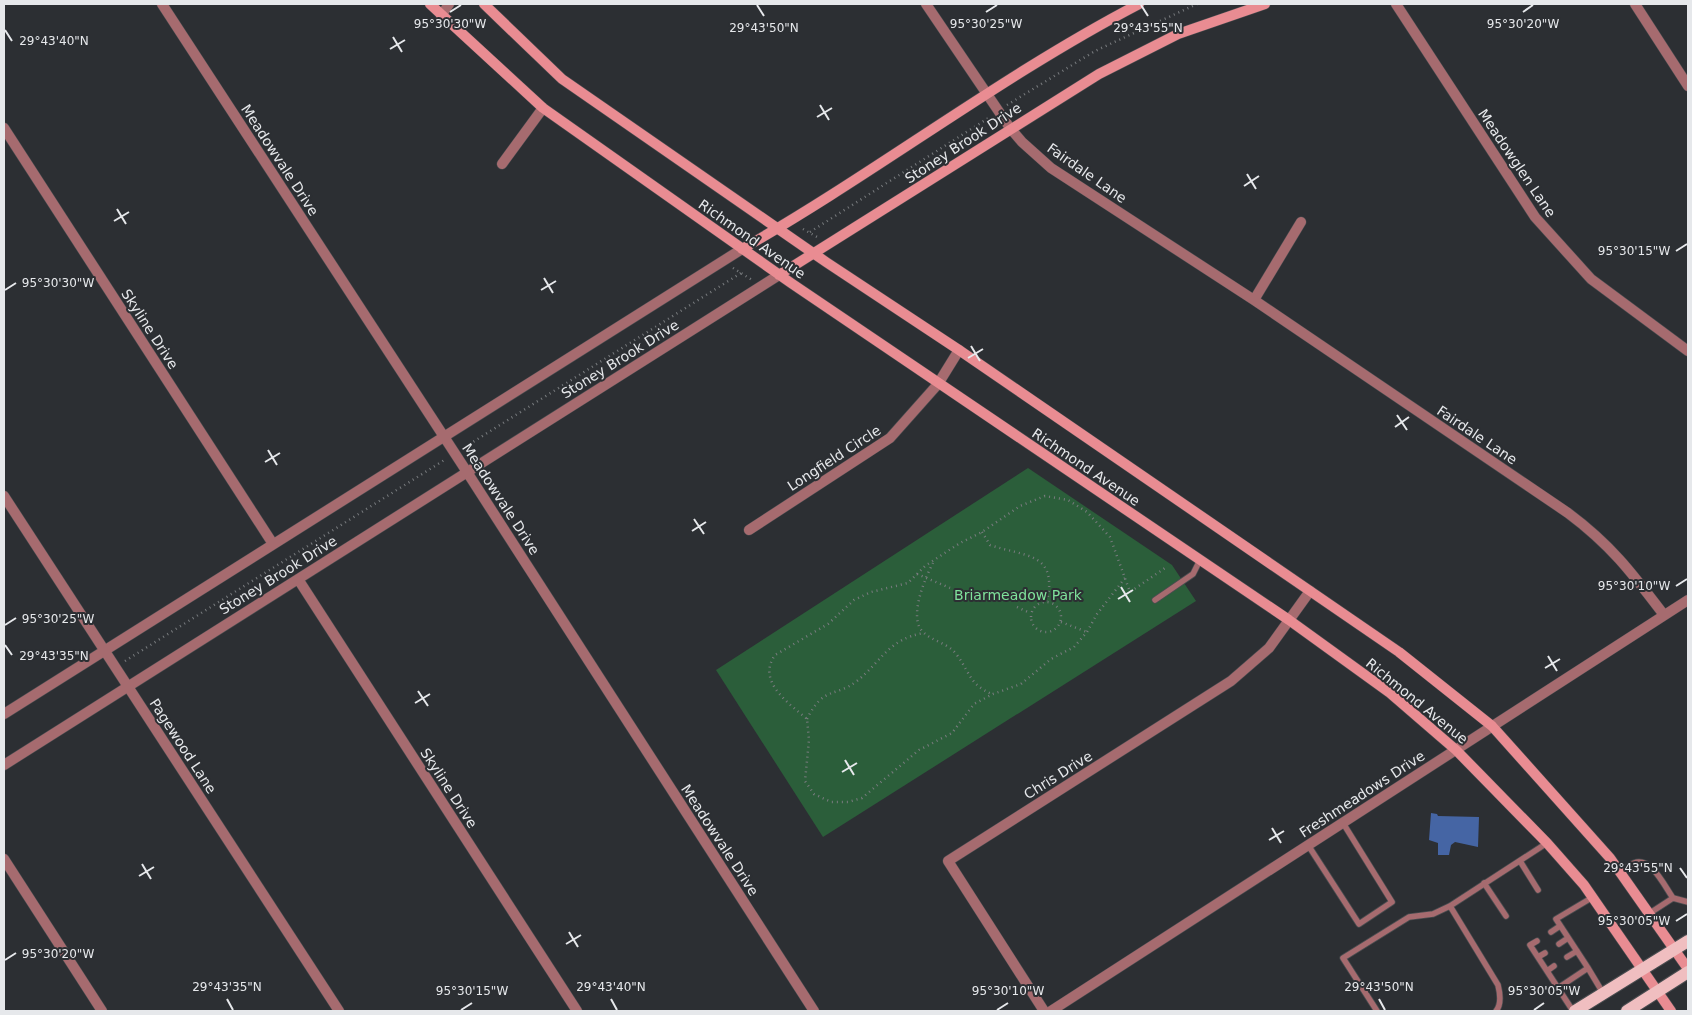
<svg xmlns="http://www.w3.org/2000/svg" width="1692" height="1015" font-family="'DejaVu Sans',sans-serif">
  <rect width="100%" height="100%" fill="#2c2f33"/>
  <!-- green -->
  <path fill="#2b5e3a" d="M1028 468 1172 565 1196 601 823 837 716 670Z"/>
  <!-- water -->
  <path fill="#4565a4" d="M1431 813 1437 814 1438 816 1479 817 1478 847 1455 842 1451 845 1449 855H1438V843L1429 840Z"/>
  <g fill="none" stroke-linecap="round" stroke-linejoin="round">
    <!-- lane casing -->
    <g stroke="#4a4d50" stroke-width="7">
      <path id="lane" d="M1155 600 1193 574 1200 560
        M1308 845 1359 924 1392 902 1343 823
        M1520 861 1538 890
        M1621 872C1625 869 1629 865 1634 863 1651 856 1665 887 1673 898L1650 913
        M1484 883 1506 916
        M1673 898 1688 902
        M1450 906 1498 985C1500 993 1502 1004 1496 1011
        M1551 932 1560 926
        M1537 941 1530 945 1573 1011
        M1559 944 1568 938
        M1538 957 1545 953
        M1567 957 1577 951
        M1588 968 1603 993
        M1547 971 1554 966
        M1558 988 1588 968 1556 919 1593 897
        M1377 1011 1343 958 1409 917 1433 914 1450 906 1547 843"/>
    </g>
    <!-- street casing -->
    <g stroke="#4a4d50" stroke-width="11">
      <path id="street" d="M162 4 467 472 814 1011
        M926 4 1010 128 1022 142 1051 168 1254 300 1568 513C1611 545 1632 573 1664 615
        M1396 4 1535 217 1591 279 1688 351
        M1635 4 1688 86
        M441 16 449 4
        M4 128 273 544
        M502 164 543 108
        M1254 300 1301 222
        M4 496 339 1011
        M749 530 890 438 938 384 959 350
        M298 579 577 1011
        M4 714 742 249
        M4 765 779 275
        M4 859 102 1011
        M1044 1011 948 861 1231 681 1269 648 1310 591
        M1051 1011 1688 600"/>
    </g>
    <!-- secondary casing -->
    <g stroke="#4a4d50" stroke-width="11">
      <path id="secondary" d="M430 4 543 108 791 283 1289 620 1390 693 1456 750 1547 843 1584 885 1671 1011
        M484 4 562 79 826 262 959 350 1399 652 1492 726 1610 858 1688 969
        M742 249C877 172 1001 76 1139 4
        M779 275 1099 74 1178 34 1265 4"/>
    </g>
    <!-- primary casing -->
    <g stroke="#4a4d50" stroke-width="14">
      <path id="primary" d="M1575 1011 1688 941
        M1627 1011 1688 972"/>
    </g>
    <!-- path -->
    <path stroke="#797c7f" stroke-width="2.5" stroke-dasharray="1 4" stroke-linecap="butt" d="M1007 105 1095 51 1197 4
      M803 229 817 237
      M810 232 990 117
      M733 268 752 280
      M465 447 741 273
      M982 532 990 545C1025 557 1058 552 1047 601
      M933 563C925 578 908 618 923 632 933 642 947 642 957 655 970 673 970 685 992 694
      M917 574 950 588
      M1125 578 1097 614 1087 632 1074 647 1051 659 1021 684 993 694 974 704 952 733 919 750 862 798 848 802H831L814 794 805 781 809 740 807 719C790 704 756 682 775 655L828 624 854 600 871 592 908 583 925 566 960 543 982 532 1020 506 1045 496 1068 500 1087 512 1110 537 1130 592 1165 568
      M1031 617a15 15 0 1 1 30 0a15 15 0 1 1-30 0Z
      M1017 607 1030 613
      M1061 622 1087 632
      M125 661 446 459
      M807 719C824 685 835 698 857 681 882 661 888 639 924 633"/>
    <!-- lane -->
    <use href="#lane" stroke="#a66b6f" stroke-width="5.5"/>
    <!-- street -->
    <use href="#street" stroke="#a66b6f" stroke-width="10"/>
    <!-- secondary -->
    <use href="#secondary" stroke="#e98c92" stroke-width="10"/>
    <!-- primary -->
    <use href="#primary" stroke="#f0bec0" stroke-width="12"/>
  </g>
  <!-- ticks -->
  <path fill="none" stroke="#e6e8eb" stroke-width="2" d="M757 5 764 16M1141 5 1148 16M450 12 461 5M986 12 997 5M1523 12 1533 5M5 30 12 41M393 37 402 52M390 49 405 40M820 105 829 120M817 117 832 108M1247 174 1256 189M1244 186 1259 176M117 209 126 224M114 221 129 212M1676 251 1687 244M544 278 553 293M5 290 16 283M541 290 556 281M971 346 980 361M968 358 983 349M1397 415 1407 430M1395 427 1409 417M268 450 277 465M265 462 280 453M694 519 704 534M692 531 706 522M1676 586 1687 579M1121 587 1130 602M1118 599 1133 590M5 625 16 618M5 645 12 655M1548 656 1557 671M1545 668 1560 659M418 691 428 706M415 703 430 694M845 760 854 775M842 772 857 763M1272 828 1281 843M1269 840 1284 831M142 864 151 879M1680 868 1687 878M139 876 154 867M1676 921 1687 914M569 932 578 947M566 944 581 935M5 960 16 953M227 999 233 1010M611 999 617 1010M1379 999 1385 1010M461 1010 472 1003M997 1010 1008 1003M1534 1010 1544 1003"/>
  <g text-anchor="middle" stroke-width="4" stroke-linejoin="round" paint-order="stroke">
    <!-- street labels -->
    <g font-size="14" fill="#e6e8eb" stroke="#2c2f33">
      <text transform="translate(963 143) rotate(-33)" y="5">Stoney Brook Drive</text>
      <text transform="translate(280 160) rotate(57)" y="5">Meadowvale Drive</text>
      <text transform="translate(1517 163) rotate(56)" y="5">Meadowglen Lane</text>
      <text transform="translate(1087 173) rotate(35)" y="5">Fairdale Lane</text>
      <text transform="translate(752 239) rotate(35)" y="5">Richmond Avenue</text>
      <text transform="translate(150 329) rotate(57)" y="5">Skyline Drive</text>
      <text transform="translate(620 359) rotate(-32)" y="5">Stoney Brook Drive</text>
      <text transform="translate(1477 435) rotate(34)" y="5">Fairdale Lane</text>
      <text transform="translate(834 458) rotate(-33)" y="5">Longfield Circle</text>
      <text transform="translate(1086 467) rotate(34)" y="5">Richmond Avenue</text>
      <text transform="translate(501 499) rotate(57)" y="5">Meadowvale Drive</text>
      <text transform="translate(278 575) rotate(-32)" y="5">Stoney Brook Drive</text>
      <text transform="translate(1417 701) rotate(39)" y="5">Richmond Avenue</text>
      <text transform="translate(183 746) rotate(57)" y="5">Pagewood Lane</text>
      <text transform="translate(1058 775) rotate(-32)" y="5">Chris Drive</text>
      <text transform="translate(449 788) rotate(57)" y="5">Skyline Drive</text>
      <text transform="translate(1362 794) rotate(-33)" y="5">Freshmeadows Drive</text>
      <text transform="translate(720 840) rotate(57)" y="5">Meadowvale Drive</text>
    </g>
    <!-- park labels -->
    <g font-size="14" fill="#7fe29b" stroke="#2c2f33">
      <text x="1018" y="600">Briarmeadow Park</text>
    </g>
  </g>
  <g font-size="12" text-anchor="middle" fill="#e6e8eb" stroke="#2c2f33" stroke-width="4" stroke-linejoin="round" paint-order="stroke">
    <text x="450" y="28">95°30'30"W</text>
    <text x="986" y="28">95°30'25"W</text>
    <text x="1523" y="28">95°30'20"W</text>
    <text x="764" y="32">29°43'50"N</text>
    <text x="1148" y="32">29°43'55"N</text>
    <text x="54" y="45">29°43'40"N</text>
    <text x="1634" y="255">95°30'15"W</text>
    <text x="58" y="287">95°30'30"W</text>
    <text x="1634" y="590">95°30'10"W</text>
    <text x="58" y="623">95°30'25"W</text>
    <text x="54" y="660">29°43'35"N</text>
    <text x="1638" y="872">29°43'55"N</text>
    <text x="1634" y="925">95°30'05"W</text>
    <text x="58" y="958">95°30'20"W</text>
    <text x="227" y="991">29°43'35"N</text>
    <text x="611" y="991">29°43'40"N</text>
    <text x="1379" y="991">29°43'50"N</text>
    <text x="472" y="995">95°30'15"W</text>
    <text x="1008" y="995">95°30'10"W</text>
    <text x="1544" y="995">95°30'05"W</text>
  </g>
  <!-- border -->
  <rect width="1692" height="1015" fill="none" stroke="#e6e8eb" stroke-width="10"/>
</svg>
